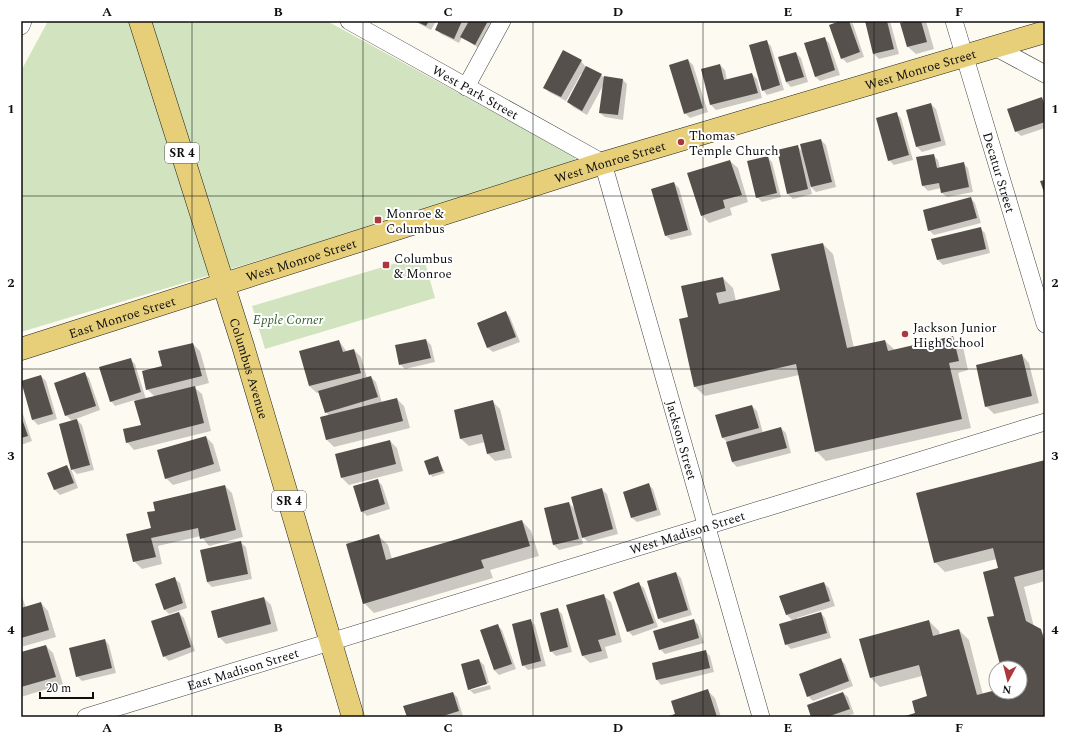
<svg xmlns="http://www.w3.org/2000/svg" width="1066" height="738" font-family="Spectral,serif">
  <rect width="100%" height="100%" fill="#fdfbf1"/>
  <!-- green -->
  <path fill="#d1e4bf" d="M48 21H327L575 157V165L21 332V71Z
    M423 255 435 298 265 349 252 306Z"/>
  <!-- shadow -->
  <path fill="#0003" d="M414 21H436L431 30Z
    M440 21H495L480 49 462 37 459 43 441 34 436 29Z
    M843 21H850L853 24 864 57 847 63 842 58Z
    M866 21H890L899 54 879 59 874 54Z
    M907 21H926L934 49 916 54 908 47 901 24Z
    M824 38 829 43 840 75 820 81 815 76Z
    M766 41 771 46 784 90 767 95 763 90Z
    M796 53 801 58 808 82 791 87 786 82Z
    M688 60 693 65 708 112 690 118 685 113Z
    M581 61 585 66 604 77 622 79 627 84 623 120 605 117 600 113 604 84 587 115 573 107 568 102 583 75 581 74 566 101 549 92 544 87Z
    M720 65 725 70 727 80 752 74 757 79 762 98 716 110 711 105Z
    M1041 98 1045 102V128L1021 136 1016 131Z
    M931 104 936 109 946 145 922 152 917 147 907 111Z
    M896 114 901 118 913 160 894 165 889 160Z
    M821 140 826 145 836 187 816 192 810 186 812 194 793 199 788 194 778 151 797 146 803 152Z
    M933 155 938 160 940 168 963 163 968 168 973 192 947 197 942 193 941 188 928 191 923 186Z
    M767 157 772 162 781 197 762 202 757 197Z
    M730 161 738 168 748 202 730 208 732 215 709 223 702 215Z
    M674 183 679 188 692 235 671 240 666 236Z
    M971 198 975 203 981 223 934 235 929 230Z
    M980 228 985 233 990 253 943 265 938 260 933 240Z
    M823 244 833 254 854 348 885 341 895 350 953 337 963 347 968 370 958 373 971 428 826 461 816 451 799 375 705 396 695 387 689 317 723 278 733 288 736 301 781 291Z
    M505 312 510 317 520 342 493 352 488 348Z
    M426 340 431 345 435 362 405 369 400 364Z
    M339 341 347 352 354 350 361 357 367 378 371 377 376 382 382 403 397 399 404 406 410 428 334 447 327 440 329 416 326 412 320 392 317 393 309 386Z
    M193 344 200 351 209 383 194 387 202 394 211 431 134 450 127 442 142 425 135 400 115 406 111 401 130 359 135 364 146 399 155 397 147 389 163 367Z
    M1022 355 1029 363 1039 403 994 414 986 406Z
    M84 373 89 378 100 410 76 419 82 425 94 470 77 474 72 469V421L66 415Z
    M41 376 46 381 57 419 38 425 33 420 22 382Z
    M493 402 500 409 512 458 495 461 488 454 485 442 469 446 461 439Z
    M752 406 757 411 763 433 781 428 786 433 791 453 737 467 732 462 727 442 723 438Z
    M21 408 32 441 21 445Z
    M206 437 213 444 221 471 173 485 166 478Z
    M390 441 397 448 403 471 349 485 342 478Z
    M438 457 445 473 432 477 426 461Z
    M1045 461V581L1024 587 1034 627 1045 635V717H904L917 714 928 697 922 676 880 687 870 677 929 621 939 631 940 635 959 630 969 640 983 695 996 691 1020 692V668H1002L995 616 999 568 997 559 945 572 935 562Z
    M67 467 72 471 78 488 60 495 55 490 49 473Z
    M376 479 382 485 390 509 367 516 362 511Z
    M649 485 653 489 661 515 637 522 632 518Z
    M225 486 232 493 243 537 209 546 201 536 158 546 162 564 142 569 134 561 152 529 156 511Z
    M602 490 607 494 618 534 588 542 583 537 581 527H579L583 544 559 550 554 545 545 509 569 503 576 510Z
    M522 521 531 531 539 556 490 570 493 578 374 613 364 603 379 536 388 545 392 559Z
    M241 543 246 547 252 579 212 587 207 582Z
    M676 573 681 578 692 615 664 623 659 619Z
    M175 579 180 583 187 608 169 614 164 609Z
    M824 583 829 588 835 606 797 618V620L821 613 825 618 831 638 791 649 786 644 793 621 787 615 781 597Z
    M639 584 644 588 658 627 633 636 628 631Z
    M21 594 26 608 41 603 48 611 56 637 21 647Z
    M603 595 611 602 622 642 605 647 608 658 590 663 583 656 568 605Z
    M264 598 271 605 278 631 226 644 219 637Z
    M557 609 562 614 572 652 556 656 551 651Z
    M179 613 184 618 195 651 169 661 164 656Z
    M530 620 535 625 546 666 528 670 523 665Z
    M694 620 698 625 704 643 665 654 660 649Z
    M497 625 502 630 516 669 499 675 494 670 481 630Z
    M105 640 109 645 116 673 82 681 77 676Z
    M46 646 53 653 63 684 21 697V653Z
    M705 651 710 656 714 672 661 685 657 680Z
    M840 659 845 664 853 686 813 701 808 696Z
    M479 660 484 665 489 683 471 688V690L490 685 491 689 474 694 469 689Z
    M708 691 715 698 721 717H668L676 715Z
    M453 693 457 697 463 716 408 717Z
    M843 693 848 697 854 714 850 715 852 717H812Z"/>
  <!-- building -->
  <path fill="#56504c" d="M415 21H429L426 26Z
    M439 21H462L454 39 435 30Z
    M469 21H488L475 45 460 37Z
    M840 21H849L860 52 841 59 829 25Z
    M865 21H887L894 49 873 54Z
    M907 21H921L927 42 907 47 900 23Z
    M825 37 835 70 815 77 804 43Z
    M767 40 780 85 762 91 749 45Z
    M563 50 582 60 561 97 543 88Z
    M796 52 804 77 786 82 778 57Z
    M688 59 703 108 684 114 669 65Z
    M720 64 724 80 752 73 758 93 710 105 701 69Z
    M586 66 602 74 582 111 567 102Z
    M604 76 623 79 618 115 599 113Z
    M1042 97 1045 107V122L1015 132 1007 109Z
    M931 103 941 141 916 147 906 110Z
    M897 112 909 155 888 161 876 118Z
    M821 139 832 182 811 187 800 144Z
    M798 145 808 189 787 194 777 150Z
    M934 154 937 168 964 162 969 187 941 193 939 183 922 186 916 157Z
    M768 156 777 193 756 198 747 161Z
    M730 160 742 195 723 200 725 208 701 216 687 173Z
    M1045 180V195L1040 181Z
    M674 182 688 230 665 236 651 189Z
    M971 197 977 218 928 231 923 210Z
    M981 227 986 249 937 260 931 239Z
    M823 243 847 348 885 340 888 351 953 336 959 361 949 363 962 419 815 452 796 364 694 387 679 319 688 317 681 286 723 277 726 291 716 293 719 304 780 290 771 254Z
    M506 311 516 337 487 348 477 323Z
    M426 339 431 358 399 365 395 345Z
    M339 340 343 352 354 349 361 373 309 386 299 351Z
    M193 343 202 376 146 390 142 371 162 366 158 351Z
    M1022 354 1032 396 985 407 976 365Z
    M131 358 141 392 110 402 99 367Z
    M85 372 96 406 65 416 54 383Z
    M41 375 53 414 32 420 21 381Z
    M371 376 378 397 325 413 318 391Z
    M195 386 204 423 126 443 123 429 141 425 134 401Z
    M397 398 403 421 326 440 320 417Z
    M493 400 505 450 487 454 482 434 460 439 454 410Z
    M752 405 759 428 722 438 715 415Z
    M21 416 28 436 21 438Z
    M77 419 90 465 71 470 59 424Z
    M781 427 787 448 732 462 726 442Z
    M206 436 214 464 165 479 157 450Z
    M390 440 396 464 341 478 335 454Z
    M438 456 443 471 429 475 424 461Z
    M1045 460V569L1014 577 1026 621 1041 629 1045 643V717H902L915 713 912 701 927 696 919 665 870 678 859 639 929 620 933 636 959 629 977 695 996 690V692H1020V668H1001L987 617 994 616 983 572 998 568 993 548 934 563 916 493Z
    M67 465 74 483 54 490 47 473Z
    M378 479 385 504 361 512 353 486Z
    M649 483 657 510 631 518 623 492Z
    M225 485 236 530 200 539 198 528 151 538 156 557 133 562 126 534 151 528 147 512 155 511 153 502Z
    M602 488 613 529 582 538 571 497Z
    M569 502 579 539 553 545 544 508Z
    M522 520 530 546 481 560 484 568 363 604 346 544 379 534 386 560Z
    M241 541 248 574 207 582 200 550Z
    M676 572 688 610 658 619 647 581Z
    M175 577 183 603 164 610 155 584Z
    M639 582 654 623 627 632 613 592Z
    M824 582 830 601 786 615 779 596Z
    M604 594 616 635 598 640 602 651 582 656 566 605Z
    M264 597 271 624 218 638 211 611Z
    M41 602 49 630 21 638V608Z
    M558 608 568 647 550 652 540 613Z
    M179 612 191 647 163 657 151 621Z
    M821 612 827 633 785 645 779 624Z
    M531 619 541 661 522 666 512 624Z
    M694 619 699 638 659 650 653 631Z
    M498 624 512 664 494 670 480 630Z
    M105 639 112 668 76 677 69 648Z
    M46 645 56 677 21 687V652Z
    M706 650 710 668 656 680 652 663Z
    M841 658 849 681 807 697 799 674Z
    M479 659 487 684 468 690 461 664Z
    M708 689 717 717H666L675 714 671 701Z
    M453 692 459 711 440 717H407L403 706Z
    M843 692 850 709 827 717H811L807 705Z"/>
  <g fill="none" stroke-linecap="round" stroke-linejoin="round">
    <!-- minor casing -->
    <g stroke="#414141" stroke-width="18">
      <g id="minor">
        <path id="s1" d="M349 21 603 163 761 717"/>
        <path id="s2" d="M954 21 1045 324"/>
        <path d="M21 26 23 21"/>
        <path d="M995 47 1045 74"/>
        <path d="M466 87 502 21"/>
        <path id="s3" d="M86 717 1045 422"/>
      </g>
    </g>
    <!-- major casing -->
    <g stroke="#1f1f1f" stroke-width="23">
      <g id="major">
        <path id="s4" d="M140 21 243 346 353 717"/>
        <path id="s5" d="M21 349 603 163 1045 32"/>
      </g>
    </g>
    <!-- minor -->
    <use href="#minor" stroke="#fff" stroke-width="17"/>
    <!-- major -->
    <use href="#major" stroke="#e7ce78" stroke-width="22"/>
  </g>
  <!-- grid -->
  <path fill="none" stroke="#0e0e0e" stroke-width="1" stroke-opacity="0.55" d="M192 21V717M363 21V717M533 21V717M703 21V717M874 21V717M21 196H1045M21 369H1045M21 542H1045"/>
  <!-- markers -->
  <g fill="#ad383b" stroke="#fff" stroke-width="1.5">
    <circle cx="681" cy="142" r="4"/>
    <rect x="374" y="216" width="8" height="8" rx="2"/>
    <rect x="382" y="261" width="8" height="8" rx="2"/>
    <circle cx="905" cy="334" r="4"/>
  </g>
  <g text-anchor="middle" stroke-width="4" stroke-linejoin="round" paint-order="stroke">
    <!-- shield labels -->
    <g fill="#fff" stroke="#565656" stroke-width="1">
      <rect x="165" y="143" width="34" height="20" rx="3"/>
      <rect x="272" y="491" width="34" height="20" rx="3"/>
    </g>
    <g font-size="12" font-weight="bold" fill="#0e0e0e">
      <text x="182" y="157">SR 4</text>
      <text x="289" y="505">SR 4</text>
    </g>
    <!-- street labels -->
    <g font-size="13" fill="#0e0e0e" stroke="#fff">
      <text dy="5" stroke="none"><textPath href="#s5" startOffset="942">West Monroe Street</textPath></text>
      <text dy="5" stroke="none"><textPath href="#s1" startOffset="145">West Park Street</textPath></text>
      <text dy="5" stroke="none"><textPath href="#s5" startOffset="618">West Monroe Street</textPath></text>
      <text dy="5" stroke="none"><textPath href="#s2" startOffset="158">Decatur Street</textPath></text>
      <text dy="5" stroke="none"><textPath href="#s5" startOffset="294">West Monroe Street</textPath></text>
      <text dy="5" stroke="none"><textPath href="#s5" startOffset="106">East Monroe Street</textPath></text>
      <text dy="5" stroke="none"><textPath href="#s4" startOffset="364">Columbus Avenue</textPath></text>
      <text dy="5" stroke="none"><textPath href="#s1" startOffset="579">Jackson Street</textPath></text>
      <text dy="5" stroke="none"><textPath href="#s3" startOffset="629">West Madison Street</textPath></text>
      <text dy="5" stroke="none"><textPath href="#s3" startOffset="164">East Madison Street</textPath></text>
    </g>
    <!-- poi labels -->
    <g font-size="13" fill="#0e0e0e" stroke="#fff" text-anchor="start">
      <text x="689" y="140">Thomas<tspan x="689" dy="15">Temple Church</tspan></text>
      <text x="386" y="218">Monroe &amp;<tspan x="386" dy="15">Columbus</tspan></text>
      <text x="394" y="263">Columbus<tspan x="394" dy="15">&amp; Monroe</tspan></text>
      <text x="913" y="332">Jackson Junior<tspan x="913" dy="15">High School</tspan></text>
    </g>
    <!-- park labels -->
    <g font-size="13" font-style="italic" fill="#315e27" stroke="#fff">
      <text x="288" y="324">Epple Corner</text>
    </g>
  </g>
  <!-- border -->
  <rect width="1066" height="738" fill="none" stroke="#ffffff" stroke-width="44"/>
  <!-- north arrow -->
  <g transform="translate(1008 680) rotate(187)"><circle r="19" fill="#ffffff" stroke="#9f9f9f"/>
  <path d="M0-3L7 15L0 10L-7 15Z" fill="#ad383b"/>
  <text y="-6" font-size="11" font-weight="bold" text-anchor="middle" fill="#0e0e0e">N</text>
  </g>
  <!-- scale -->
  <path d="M40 692v6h53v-6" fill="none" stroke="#0e0e0e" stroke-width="2"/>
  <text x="46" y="692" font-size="12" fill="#0e0e0e" stroke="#ffffff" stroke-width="3" paint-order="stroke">20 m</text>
  <rect x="22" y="22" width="1022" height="694" fill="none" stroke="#0e0e0e" stroke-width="1.5"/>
  <g font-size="13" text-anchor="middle" font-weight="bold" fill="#0e0e0e">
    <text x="107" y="16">A</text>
    <text x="278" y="16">B</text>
    <text x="448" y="16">C</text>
    <text x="618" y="16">D</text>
    <text x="788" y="16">E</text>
    <text x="959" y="16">F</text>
    <text x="11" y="113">1</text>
    <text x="1055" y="113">1</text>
    <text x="11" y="287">2</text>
    <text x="1055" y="287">2</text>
    <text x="11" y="460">3</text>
    <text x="1055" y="460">3</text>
    <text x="11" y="634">4</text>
    <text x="1055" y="634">4</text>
    <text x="107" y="732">A</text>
    <text x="278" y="732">B</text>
    <text x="448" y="732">C</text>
    <text x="618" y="732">D</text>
    <text x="788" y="732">E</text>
    <text x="959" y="732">F</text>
  </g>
</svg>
